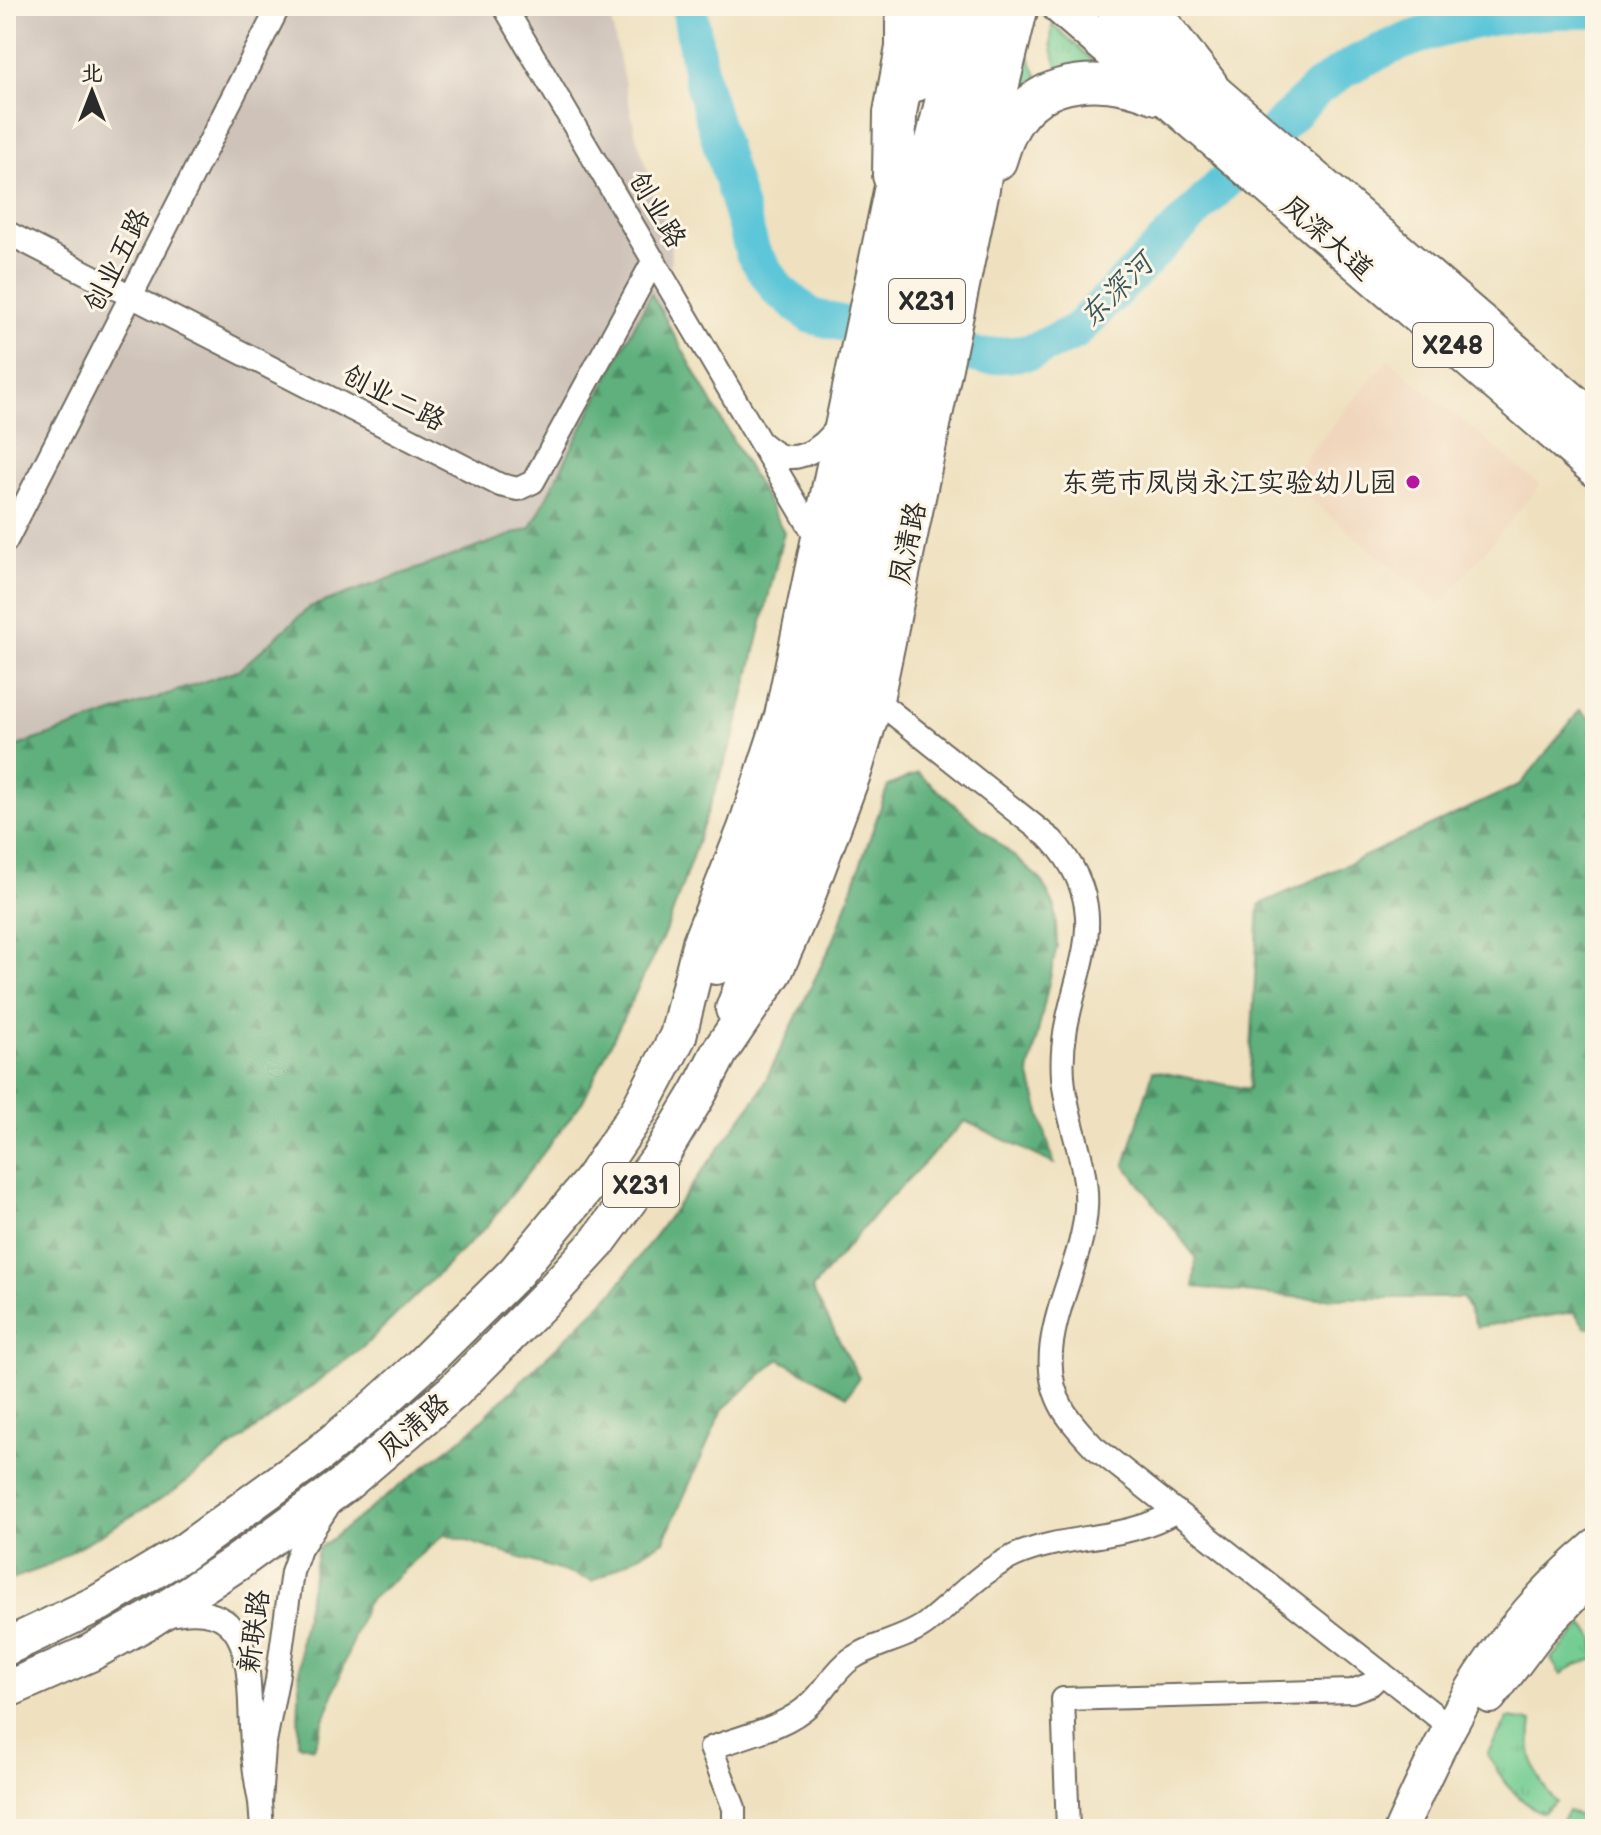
<svg xmlns="http://www.w3.org/2000/svg" width="1601" height="1835" font-family="'Balsamiq Sans','LXGW WenKai TC',sans-serif">
  <defs>
    <pattern id="grass-tufts" width="24" height="20" patternUnits="userSpaceOnUse" patternTransform="scale(2)"><rect width="24" height="20" fill="#74cd93"/><path d="M3 7l-1-3M5 7V3M7 7l1-3M15 17l-1-3M17 17v-4M19 17l1-3" fill="none" stroke="#65b07f"/></pattern>
    <pattern id="forest-firs" width="22" height="20" patternUnits="userSpaceOnUse" patternTransform="scale(2)"><rect width="22" height="20" fill="#5fb07d"/><path d="M5 1l3.5 6h-7zM16 11l3.5 6h-7z" fill="#4f8f67"/></pattern>
  </defs>
  <rect width="100%" height="100%" fill="#fcf5e5"/>
  <filter id="ink" filterUnits="userSpaceOnUse"><feTurbulence type="fractalNoise" baseFrequency=".0125" numOctaves="2"/><feDisplacementMap in="SourceGraphic" scale="16" xChannelSelector="R" yChannelSelector="G"/><feConvolveMatrix kernelMatrix="1 2 1 2 8 2 1 2 1" color-interpolation-filters="sRGB"/></filter>
  <filter id="wash" filterUnits="userSpaceOnUse"><feTurbulence type="fractalNoise" baseFrequency=".006" numOctaves="4" result="noise"/><feDisplacementMap in="SourceGraphic" scale="32" xChannelSelector="R" yChannelSelector="G"/><feGaussianBlur stdDeviation="1.8" result="paint"/><feColorMatrix in="noise" values="0 0 0 0 0 0 0 0 0 0 0 0 0 0 0 0 0 1.4 0 .05"/><feComposite in="paint" operator="in"/></filter>
  <g filter="url(#wash)">
    <rect width="100%" height="100%" fill="#efe1c0"/>
    <!-- built -->
    <path fill="#f0d6bc" d="M1388 359 1540 485 1439 606 1287 480Z"/>
    <!-- industrial -->
    <path fill="#cec2b9" d="M6 6H608L636 136 671 242 665 485 6 1229Z"/>
    <!-- grass -->
    <path fill="url(#grass-tufts)" stroke="#507c5f" stroke-width="2" d="M1052 24 1102 69 1060 77 1051 44Z
      M1023 42 1041 85 1015 106Z
      M1583 1625 1595 1639V1659L1576 1665 1561 1675 1551 1659Z
      M1508 1718 1532 1721C1527 1753 1534 1778 1556 1802L1542 1813C1515 1799 1502 1780 1487 1754Z
      M1568 1811 1595 1823V1829H1581L1561 1822Z"/>
    <!-- forest -->
    <path fill="url(#forest-firs)" stroke="#456e54" stroke-width="2" d="M651 293 784 532 735 734 668 926 583 1101 488 1225 363 1347 174 1491 45 1567 6 1581V750L240 669 310 607 531 528Z
      M1580 710 1595 722V1327L1586 1328 1574 1312 1477 1327 1463 1298H1304L1194 1287 1196 1258 1125 1165 1153 1071 1249 1089 1259 905 1521 784Z
      M918 773 1041 880 1055 907 1057 946 1029 1073 1054 1164 965 1121 879 1209 812 1289 859 1378 847 1396 779 1359 723 1409 664 1541 593 1581 445 1534 366 1603 314 1748 298 1744 300 1641 318 1549 467 1434 614 1291 759 1094 835 937 888 786Z"/>
    <g fill="none" stroke-linecap="round" stroke-linejoin="round">
      <!-- river -->
      <path stroke="#5dc6d8" stroke-width="36" d="M689 6 702 82 753 253 778 290 811 316 983 357 1031 352 1075 332 1318 88C1332 79 1345 68 1360 61 1431 25 1516 8 1595 11"/>
    </g>
  </g>
  <g filter="url(#ink)">
    <g fill="none" stroke-linecap="round" stroke-linejoin="round">
      <!-- street casing -->
      <g stroke="#706b5f" stroke-width="26">
        <path id="street" d="M504 6 760 442
          M6 232 500 485 518 489 533 482 654 260
          M6 541 279 6
          M820 544 760 442C767 447 774 454 782 456 806 462 830 441 840 422
          M875 699 1052 840C1128 924 1056 985 1063 1077 1066 1121 1089 1164 1086 1208 1083 1273 1026 1346 1063 1409 1071 1423 1083 1435 1094 1447L1449 1726
          M165 1616C253 1595 248 1664 251 1727 252 1753 255 1777 260 1802L264 1747 277 1680 292 1572 300 1549 327 1508
          M260 1802 262 1829
          M734 1829V1808L711 1748C743 1736 785 1728 810 1704 826 1690 834 1671 851 1659 874 1643 905 1640 927 1623 955 1601 981 1571 1014 1556 1066 1533 1126 1542 1176 1511
          M1068 1829 1063 1699 1352 1691 1371 1684 1382 1673"/>
      </g>
      <!-- secondary casing -->
      <g stroke="#706b5f" stroke-width="36">
        <path id="secondary" d="M1490 1697 1540 1631 1583 1586
          M1401 1829C1452 1715 1497 1628 1595 1546"/>
      </g>
      <!-- primary casing -->
      <g stroke="#706b5f" stroke-width="40">
        <path id="primary" d="M1060 6 1595 468
          M1114 6 1595 421
          M916 83 936 6
          M998 161C1002 149 1005 137 1012 126 1042 73 1108 76 1157 96
          M716 966 760 863 793 775 818 684 924 183 966 6
          M734 1009 824 771 840 715 867 598 950 188 993 6
          M6 1647 99 1603 184 1552 319 1454 370 1412 420 1367 516 1272 593 1179 639 1110 678 1036 701 942 746 829 783 716 901 148
          M6 1690 88 1654 149 1620 235 1564 346 1483 454 1391 550 1294 597 1243 658 1160 699 1092 719 1053 774 972 803 906 854 769 875 699 980 194 993 117 1020 6"/>
      </g>
      <!-- highway casing -->
      <g stroke="#706b5f" stroke-width="46">
        <path id="highway" d="M1144 6 1206 85
          M894 175 895 113 907 48V6"/>
      </g>
      <!-- street -->
      <use href="#street" stroke="#fff" stroke-width="22"/>
      <!-- secondary -->
      <use href="#secondary" stroke="#fff" stroke-width="32"/>
      <!-- primary -->
      <use href="#primary" stroke="#fff" stroke-width="36"/>
      <!-- highway -->
      <use href="#highway" stroke="#fff" stroke-width="42"/>
    </g>
  </g>
  <!-- markers -->
  <circle fill="#b5179e" stroke="#fcf5e5" stroke-width="3" cx="1413" cy="482" r="8"/>
  <g text-anchor="middle" stroke-width="6" stroke-linejoin="round" paint-order="stroke">
    <!-- shield labels -->
    <g fill="#fcf5e5" stroke="#6a6863" stroke-width="2">
      <rect x="889" y="279" width="76" height="44" rx="6"/>
      <rect x="1413" y="323" width="80" height="44" rx="6"/>
      <rect x="603" y="1163" width="76" height="44" rx="6"/>
    </g>
    <g font-size="26" font-weight="bold" fill="#2b2b2b">
      <text x="927" y="310">X231</text>
      <text x="1453" y="354">X248</text>
      <text x="641" y="1194">X231</text>
    </g>
    <!-- street labels -->
    <g font-size="28" fill="#2b2b2b" stroke="#fcf5e5">
      <text transform="translate(658 209) rotate(59)" y="10">创业路</text>
      <text transform="translate(1328 237) rotate(41)" y="10">凤深大道</text>
      <text transform="translate(116 260) rotate(-63)" y="10">创业五路</text>
      <text transform="translate(394 397) rotate(27)" y="10">创业二路</text>
      <text transform="translate(907 543) rotate(-78)" y="10">凤清路</text>
      <text transform="translate(413 1426) rotate(-41)" y="10">凤清路</text>
      <text transform="translate(253 1631) rotate(-82)" y="10">新联路</text>
    </g>
    <!-- poi labels -->
    <g font-size="28" fill="#2b2b2b" stroke="#fcf5e5" text-anchor="end">
      <text x="1397" y="492">东莞市凤岗永江实验幼儿园</text>
    </g>
    <!-- water labels -->
    <g font-size="30" font-style="italic" fill="#3a5a5f" stroke="#fcf5e5">
      <text transform="translate(1116 290) rotate(-45)" y="10">东深河</text>
    </g>
  </g>
  <!-- margin -->
  <rect width="1601" height="1835" fill="none" stroke="#fcf5e5" stroke-width="32"/>
  <!-- north arrow -->
  <g transform="translate(92 92)" stroke="#fcf5e5" stroke-width="6" paint-order="stroke">
  <path d="M0-6L14 30L0 20L-14 30Z" fill="#2b2b2b"/>
  <text y="-12" font-size="22" font-weight="bold" text-anchor="middle" fill="#2b2b2b">北</text>
  </g>
</svg>
